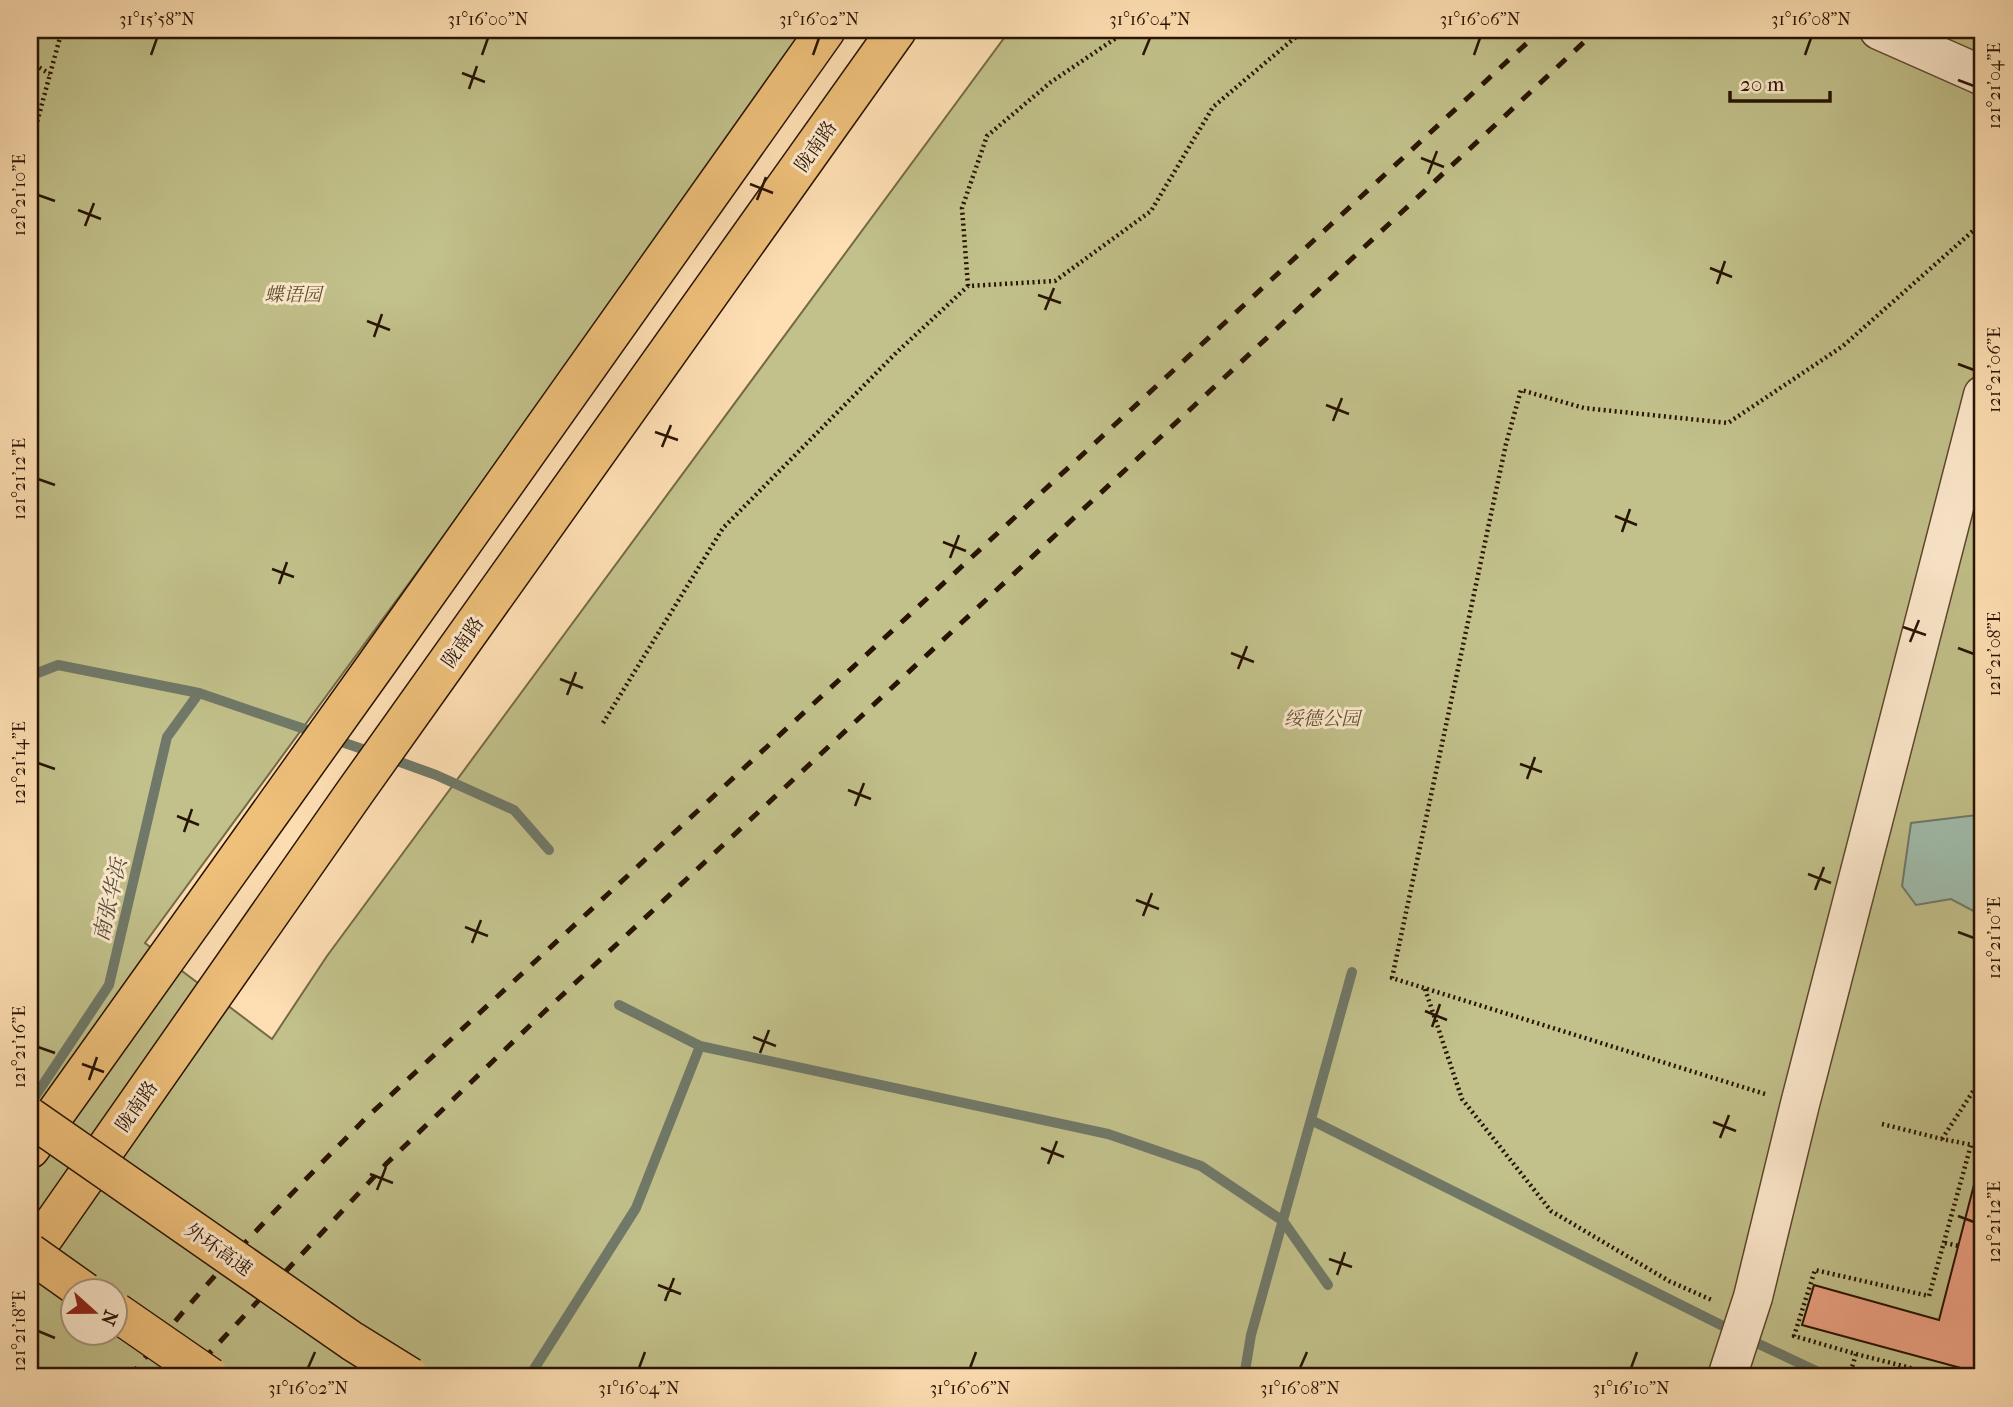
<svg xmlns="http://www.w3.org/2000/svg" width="2013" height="1407" font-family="'IM FELL French Canon','Noto Serif SC',serif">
  <rect width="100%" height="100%" fill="#fedfb3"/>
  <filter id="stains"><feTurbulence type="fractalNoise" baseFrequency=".00286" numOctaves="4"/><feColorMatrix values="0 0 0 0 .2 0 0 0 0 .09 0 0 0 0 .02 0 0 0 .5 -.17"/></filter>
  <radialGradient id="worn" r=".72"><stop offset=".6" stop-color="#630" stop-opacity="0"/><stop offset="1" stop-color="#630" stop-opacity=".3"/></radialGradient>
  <!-- green -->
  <path fill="#c2c18b" stroke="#756a46" stroke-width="2" fill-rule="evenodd" d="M30 30H815L145 943 272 1039 327 956 1010 30H1983V1377H30ZM74 1292H116V1334H74Z"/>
  <!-- water -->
  <path fill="#a0bdad" stroke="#707969" stroke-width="2" d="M1977 815 1983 823V916L1951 899 1916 905 1902 886 1911 823Z"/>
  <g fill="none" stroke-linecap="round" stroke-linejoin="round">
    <!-- stream -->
    <path stroke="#707969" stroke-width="10" d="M30 676 58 665 199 693 319 734
      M333 739 371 752
      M389 758 436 775 514 810 549 850
      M619 1005 700 1046 1108 1134 1201 1166 1283 1221 1328 1285
      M30 1104 109 985 167 737 199 693
      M1311 1120 1733 1331
      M1746 1338 1829 1377
      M529 1377 636 1208 700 1046
      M1244 1377 1251 1335 1352 972"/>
  </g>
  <!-- building -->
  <path fill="#eca182" stroke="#281302" stroke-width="2" d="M1975 1181 1983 1183V1374L1802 1325 1814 1285 1939 1320Z"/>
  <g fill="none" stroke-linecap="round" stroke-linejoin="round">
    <!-- minor casing -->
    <g stroke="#5e462e" stroke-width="41">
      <path id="minor" d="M1879 30 1983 76
        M1727 1377 1753 1297 1800 1104 1983 395"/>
    </g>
    <!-- primary casing -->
    <g stroke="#281302" stroke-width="41">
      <path id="primary" d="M30 1149 376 665 826 30
        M30 1257 355 792 897 30"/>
    </g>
    <!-- path -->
    <path stroke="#281302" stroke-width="4.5" stroke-dasharray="2 3.5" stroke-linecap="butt" d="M354 30 358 32 405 30
      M30 62 50 74
      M30 148 62 30
      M968 286 962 208 987 136 1051 82 1122 34 1124 30
      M603 723 723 528 896 353 968 286 1055 281 1151 211 1213 107 1304 30
      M1425 989 1462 1099 1551 1211 1669 1281 1714 1301
      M1765 1094 1392 978 1506 444 1521 390 1584 408 1728 423 1843 346 1983 222
      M1882 1124 1942 1139 1983 1147
      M1942 1139 1983 1076
      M1945 1243 1959 1246
      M1856 1354 1946 1377
      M1849 1377 1856 1354 1794 1336 1815 1270 1929 1296 1971 1145"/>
    <!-- minor -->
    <use href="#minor" stroke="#feeace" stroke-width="38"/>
    <!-- primary -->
    <use href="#primary" stroke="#efc07a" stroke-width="38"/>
    <!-- rail -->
    <path stroke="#281302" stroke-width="5" stroke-dasharray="12 12" stroke-linecap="butt" d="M130 1377C201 1285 283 1202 365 1119L1541 30
      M187 1377 387 1163 543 1013 1597 30"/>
    <!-- motorway-bridge casing -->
    <g stroke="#281302" stroke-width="41" stroke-linecap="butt">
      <path id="motorway-bridge" d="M30 1117 352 1341 410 1377
        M30 1253 85 1292
        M116 1312 210 1377"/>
    </g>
    <!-- motorway-bridge -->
    <use href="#motorway-bridge" stroke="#efc07a" stroke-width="38"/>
  </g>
  <!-- ticks -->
  <path fill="none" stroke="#281302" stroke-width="2.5" d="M151 55 157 38M482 55 488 38M813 55 819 38M1143 55 1150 38M1474 55 1480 38M1805 55 1811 38M462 73 485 82M1958 80 1974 86M469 89 477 66M1421 158 1444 167M1428 174 1437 151M750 184 773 193M38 195 55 201M757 200 766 177M78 210 101 219M85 226 94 203M1710 268 1732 277M1717 284 1725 261M1038 295 1061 303M1045 310 1054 288M367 321 390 330M374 337 382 314M1958 364 1974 370M1326 405 1349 414M1333 421 1342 398M655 432 678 440M662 447 671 425M38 479 55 485M1615 516 1637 525M1622 532 1630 509M943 542 966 551M950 558 959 535M272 569 294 577M279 584 287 562M1903 627 1926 635M1910 642 1919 620M1958 648 1974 654M1231 653 1254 662M1238 669 1247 646M560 679 583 688M567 695 576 672M38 763 55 769M1520 764 1542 772M1527 779 1535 757M848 790 871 799M855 806 864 783M177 816 199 825M184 832 192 809M1808 874 1831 883M1815 890 1824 867M1136 900 1159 909M1143 916 1152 893M465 927 488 936M1958 932 1974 938M472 943 481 920M1425 1011 1447 1020M1432 1027 1440 1004M753 1037 776 1046M38 1047 55 1053M760 1053 769 1030M82 1064 104 1072M89 1080 97 1057M1713 1122 1736 1131M1720 1138 1729 1115M1041 1148 1064 1157M1048 1164 1057 1141M370 1174 393 1183M377 1190 386 1167M1958 1216 1974 1222M1329 1259 1352 1267M1337 1275 1345 1252M658 1285 681 1294M665 1301 674 1278M38 1331 55 1338M308 1368 315 1352M639 1368 645 1352M970 1368 976 1352M1300 1368 1307 1352M1631 1368 1637 1352"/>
  <g text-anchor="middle" stroke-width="6" stroke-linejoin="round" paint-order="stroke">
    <!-- street labels -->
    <g font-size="19" fill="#281302" stroke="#feeace">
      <text transform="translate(815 146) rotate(-55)" y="7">陇南路</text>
      <text transform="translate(462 642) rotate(-55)" y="7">陇南路</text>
      <text transform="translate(136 1106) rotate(-55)" y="7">陇南路</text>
      <text transform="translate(219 1249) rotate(35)" y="7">外环高速</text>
    </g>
    <!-- park labels -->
    <g font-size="19" font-style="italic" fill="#5e5032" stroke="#feeace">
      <text x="293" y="301">蝶语园</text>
      <text x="1322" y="725">绥德公园</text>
    </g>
    <!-- water labels -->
    <g font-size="21" font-style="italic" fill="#524e3e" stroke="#feeace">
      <text transform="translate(110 900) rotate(-77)" y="7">南张华浜</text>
    </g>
  </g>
  <!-- margin -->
  <rect width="2013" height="1407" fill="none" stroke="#fedfb3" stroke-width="77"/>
  <!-- north arrow -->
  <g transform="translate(94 1312) rotate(111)"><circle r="33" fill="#feeace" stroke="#a8947c" stroke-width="2"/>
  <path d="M0-5L12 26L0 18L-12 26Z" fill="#8f2418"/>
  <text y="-10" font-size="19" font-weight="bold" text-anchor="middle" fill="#281302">N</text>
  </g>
  <!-- scale -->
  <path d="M1730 91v10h100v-10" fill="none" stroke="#281302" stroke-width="3.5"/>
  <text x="1740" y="91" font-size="21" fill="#281302" stroke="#feeace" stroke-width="5" paint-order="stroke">20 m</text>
  <rect x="38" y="38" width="1936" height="1330" fill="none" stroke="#281302" stroke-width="2.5"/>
  <g font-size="18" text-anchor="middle" fill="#281302">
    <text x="157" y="25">31°15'58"N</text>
    <text x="488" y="25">31°16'00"N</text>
    <text x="819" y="25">31°16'02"N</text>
    <text x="1150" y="25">31°16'04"N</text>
    <text x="1480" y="25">31°16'06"N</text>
    <text x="1811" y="25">31°16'08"N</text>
    <text transform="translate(1994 86) rotate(-90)" y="6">121°21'04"E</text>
    <text transform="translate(19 195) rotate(-90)" y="6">121°21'10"E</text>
    <text transform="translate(1994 370) rotate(-90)" y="6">121°21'06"E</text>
    <text transform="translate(19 479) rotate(-90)" y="6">121°21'12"E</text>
    <text transform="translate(1994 654) rotate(-90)" y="6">121°21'08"E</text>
    <text transform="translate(19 763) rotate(-90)" y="6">121°21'14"E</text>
    <text transform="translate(1994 938) rotate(-90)" y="6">121°21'10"E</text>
    <text transform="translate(19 1047) rotate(-90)" y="6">121°21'16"E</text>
    <text transform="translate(1994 1222) rotate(-90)" y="6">121°21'12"E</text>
    <text transform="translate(19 1331) rotate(-90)" y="6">121°21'18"E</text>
    <text x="308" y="1394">31°16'02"N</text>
    <text x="639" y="1394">31°16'04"N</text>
    <text x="970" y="1394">31°16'06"N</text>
    <text x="1300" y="1394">31°16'08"N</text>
    <text x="1631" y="1394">31°16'10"N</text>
  </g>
  <rect width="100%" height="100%" filter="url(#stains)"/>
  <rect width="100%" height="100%" fill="url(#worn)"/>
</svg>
